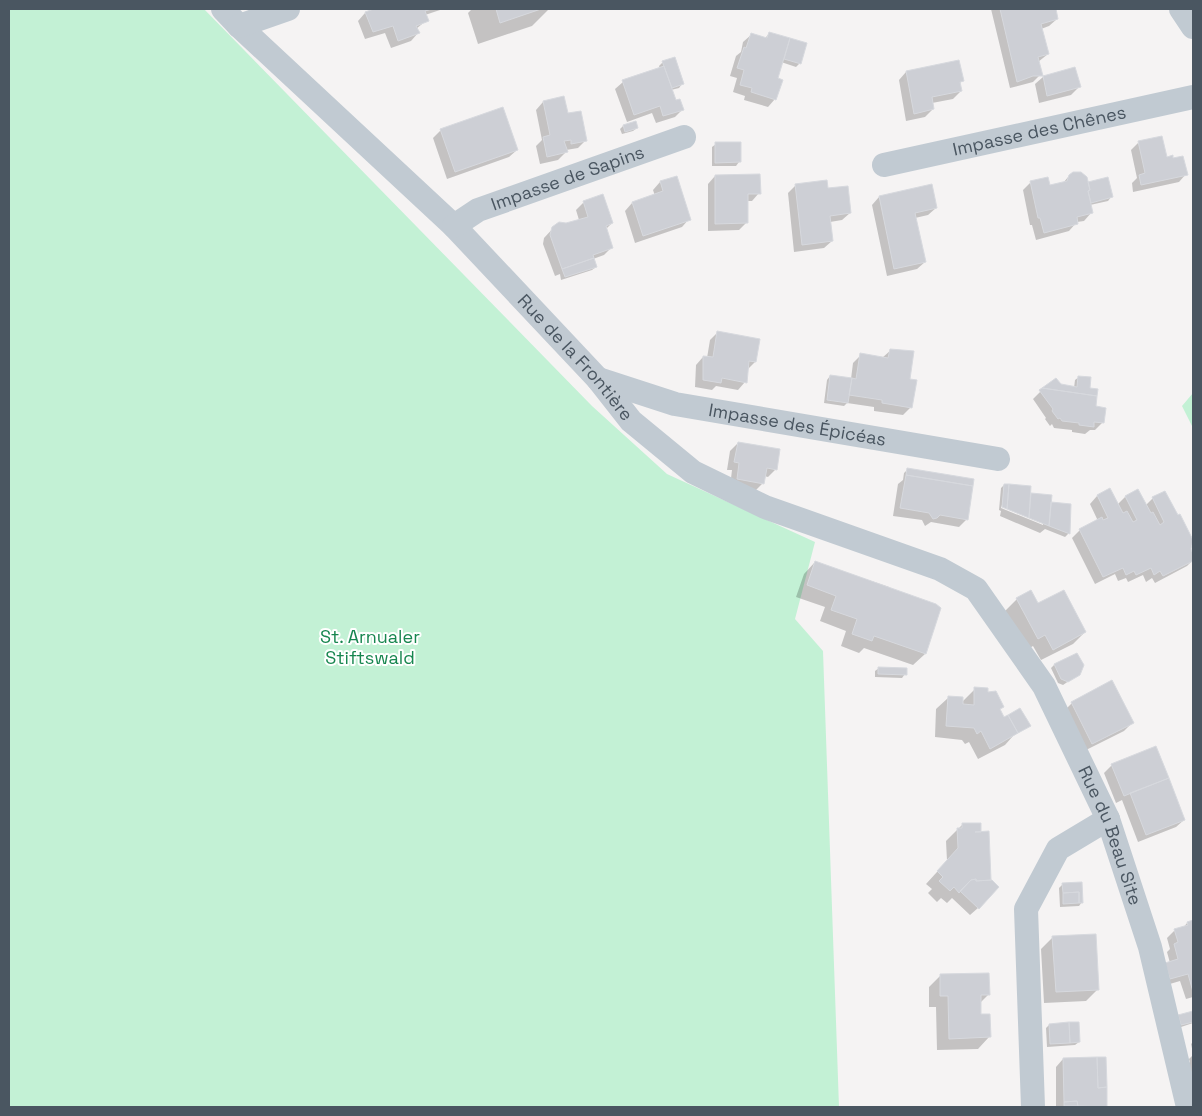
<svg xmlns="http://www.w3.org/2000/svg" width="1202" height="1116" font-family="'Space Grotesk',sans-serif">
  <rect width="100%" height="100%" fill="#f5f3f3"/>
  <!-- green -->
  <path fill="#c3f1d5" d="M9 9H204L592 406 667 474 815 542 795 619 823 651 839 1107H9Z
    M1193 393V428L1182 406Z"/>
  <!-- shadow -->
  <path fill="#0003" fill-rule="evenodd" d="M377 9H443L425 15 427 20 416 29 418 33 411 41 391 48 385 33 365 39 358 21 365 13Z
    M472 9H549L532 26 478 44 468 13Z
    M991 9H1055L1057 19 1049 26 1041 29 1048 54 1038 62 1041 74 1033 82 1010 88Z
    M770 33 806 44 800 63 796 67 781 62 776 79 775 99 768 107 744 100 745 96 733 92 737 78 730 76 736 56 741 52 743 42 751 35 764 39Z
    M663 62 682 84 679 88 671 90 675 102 683 109 675 117 656 123 652 113 627 122 615 89 623 82 660 69 659 66Z
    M906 72 963 80 959 84 961 91 953 99 932 103 933 109 925 117 906 121 899 80Z
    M1043 77 1079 87 1071 95 1039 103 1035 84Z
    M543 102 567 115 586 140 578 148 566 150V152L558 160 540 164 536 146 542 140 536 110Z
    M623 126 637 128 633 131 622 134 620 129Z
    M441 130 517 150 509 157 447 179 433 138Z
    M1139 142 1166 158 1186 174 1179 182 1133 192 1132 183 1137 178 1131 150Z
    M716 144 739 162 736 166H712V147Z
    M715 176 759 193 752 201H746V223L739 230 708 231V184Z
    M1069 176 1087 184 1111 197 1108 201 1090 205 1091 213 1084 221 1077 222 1069 231 1036 240 1032 225H1030L1023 190 1031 182 1049 186 1063 183Z
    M660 182 689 219 682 227 635 243 625 211 632 203 655 196 653 190Z
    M796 185 827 189 850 213 842 220 830 222 832 241 824 248 794 252 788 193Z
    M931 186 936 208 928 215 915 218 925 262 917 269 887 276 872 205 879 197Z
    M584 202 612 223 606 229 612 247 604 255 593 259 596 267 592 270 561 280 560 274 555 276 543 244 544 238 557 224H566L579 220 576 210Z
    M718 332 755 362 747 370 745 382 738 390 716 386 712 390 695 387 696 365 703 357 707 358 710 340Z
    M891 350 908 380 911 407 903 415 874 411V407L847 403 844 406 824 403 827 380 830 376 851 379 853 363 861 355 882 358Z
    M1079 377 1089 389 1095 407 1103 422 1095 430H1090L1085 434 1072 432V430L1054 428 1052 424 1050 426 1045 419 1046 418 1033 399 1043 389 1060 386 1074 388 1075 380Z
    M738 443 776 469 768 477 764 476 763 483 755 491 730 487 732 470H727L730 451Z
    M907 470 967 519 959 527 931 522 925 526 922 520 893 516 898 484 903 480 904 473Z
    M1004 485 1030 494 1050 496V505H1070L1068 534 1065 537 1045 529 1040 533 1000 516 1001 511 999 510 1001 488ZM1002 505 1043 522V525L1001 508Z
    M1109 490 1117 505 1125 497 1137 491 1145 506 1153 498 1189 549 1193 556V560L1187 566 1155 583 1152 578 1146 582 1143 575 1128 582 1126 578 1118 581 1115 574 1095 584 1072 538 1080 530 1098 521 1090 504 1097 496Z
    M815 562 889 587 888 589 940 608 925 654 913 665 864 648 859 653 841 646 846 631 820 621 825 607 796 597 804 574Z
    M1017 599 1085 632 1073 644 1041 660 1033 646 1026 650 1005 611Z
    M1076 654 1079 674 1063 685 1058 683 1051 668 1054 665Z
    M879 668 905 674 902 678 875 677V671Z
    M975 689 987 693 1003 719 1029 726 1013 736 1005 745 978 759 969 742 965 744 962 740 935 737 936 709 948 698 962 702Z
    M1072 703 1132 723 1124 731 1084 751 1064 711Z
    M1112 765 1184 820 1176 827 1138 842 1122 800 1116 803 1104 773Z
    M963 824 980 833 990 880 978 908 970 915 952 898 947 903 941 898 937 902 928 893 932 889 926 884 947 861 946 841Z
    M1063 884 1082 902 1079 906 1060 907 1059 888Z
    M1193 921V997L1186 999 1180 981 1163 986 1170 963 1167 952 1170 949 1167 938 1175 930 1183 928 1187 923Z
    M1053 937 1098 989 1086 1001 1044 1003 1041 949Z
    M940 976 988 995 980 1003V1016L989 1037 978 1049 937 1050 936 1007H929V987Z
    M1193 1012V1023L1178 1028 1179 1017Z
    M1049 1025 1079 1042 1075 1045 1047 1047 1046 1028Z
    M1193 1042V1053L1191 1044Z
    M1193 1055V1080L1187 1065 1190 1062 1189 1059Z
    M1105 1058 1106 1107H1056V1067L1063 1059Z"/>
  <!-- building -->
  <path fill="#cdcfd5" stroke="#d7d9de" d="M374 9H432L425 11 429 21 416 26 420 33 398 41 393 26 373 32 365 12Z
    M496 9H541L500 23Z
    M1000 9H1056L1058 19 1041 24 1049 54 1038 57 1043 76H1033L1017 82Z
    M769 32 790 38 778 78 783 80 776 100 751 92 752 88 740 85 744 70 737 68 744 47 746 48 751 33 767 38Z
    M790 38 807 43 801 64 784 59Z
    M675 57 684 84 672 88 662 61Z
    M959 60 964 81 960 82 962 91 932 97 934 109 914 114 906 71Z
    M664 66 676 100 680 99 684 110 663 116 660 106 634 115 622 80Z
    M1075 67 1081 87 1047 96 1043 76Z
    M564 96 568 113 581 111 587 141 571 144V140L564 141 568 152 547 157 543 137 550 135 543 101Z
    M503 107 518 150 455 172 440 129Z
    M636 121 638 128 625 132 623 125Z
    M1162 136 1167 157 1173 155V158L1183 156 1188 175 1141 185 1139 175 1145 173 1138 141Z
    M715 142H741V162L715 163Z
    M1073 172H1081L1087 177 1090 190 1088 191 1093 213 1077 217 1078 224 1044 233 1040 218H1038L1030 181 1048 177 1050 185 1067 181 1069 175Z
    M760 174 761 194H748V223L715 224V175Z
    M677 176 691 220 643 236 632 202 663 191 660 181Z
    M1108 177 1113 197 1091 203 1088 191 1090 190 1088 182Z
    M827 180 828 188 848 186 851 213 830 216 833 241 802 245 795 184Z
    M932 184 937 208 915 213 926 262 894 269 879 196Z
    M603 194 613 223 606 226 613 248 593 255 594 258 562 269 550 235 552 227 559 222 566 223 588 217 583 201Z
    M594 258 597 267 565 277 562 269Z
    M717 331 760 339 756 362 749 361 747 383 722 378 721 383 703 380V356L713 357Z
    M890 349 914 351 910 379 917 380 912 408 882 403V400L849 395 852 378 856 379 860 353 888 358Z
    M830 375 852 378 848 403 827 400Z
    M1078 376 1091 377 1090 388 1098 389 1097 396 1042 388 1056 378 1061 384 1077 387Z
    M1042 388 1097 396 1096 406 1106 408 1104 423 1094 422V427L1079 425V423L1062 421 1060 418 1058 419 1052 411 1053 409 1039 390Z
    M738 442 780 449 777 470 767 468 764 484 737 479 739 463 734 462Z
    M907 468 974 479 973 486 906 475Z
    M906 475 973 486 968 520 940 515 937 518 933 519 929 513 900 508Z
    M1004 484H1009L1007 509 1002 507Z
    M1009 484 1031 486 1029 518 1007 509Z
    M1110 488 1123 513 1127 511 1133 522 1137 520 1125 496 1138 489 1151 513 1153 512 1160 525 1164 522 1152 497 1165 491 1178 515 1180 514 1193 540 1191 549 1193 554V561L1163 576 1160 571 1154 575 1151 568 1136 575 1134 571 1126 575 1123 568 1103 577 1079 529 1102 517 1103 520 1108 518 1097 495Z
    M1031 493 1052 495 1049 526 1029 518Z
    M1051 502 1071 504 1070 534 1049 526Z
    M815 561 936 604 941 608 926 654 874 636 872 641 852 634 857 619 831 610 836 596 807 585Z
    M1031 590 1038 603 1064 590 1086 632 1053 650 1045 635 1038 639 1016 598Z
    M1077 653 1084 665 1080 675 1068 682 1061 679 1054 664Z
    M878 667 907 668V675L878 674Z
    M1112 680 1134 723 1092 744 1071 702Z
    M974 687 988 688V692L996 691 1004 707 1000 709 1004 717 1008 715 1018 733 990 749 981 731 977 734 974 728 946 726 948 696 963 697V704L974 705Z
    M1020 708 1031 726 1018 733 1008 715Z
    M1156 746 1169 778 1124 796 1111 764Z
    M1169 778 1185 820 1146 835 1130 793Z
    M962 823H981V832H975L989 831 991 880 976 881V879L971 880 959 893 954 887 950 891 939 881 943 877 937 871 958 848 957 828H962Z
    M976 879V881L992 880 999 887 979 909 960 891 971 880Z
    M1082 882 1083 903H1079V892L1063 893 1062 883Z
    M1079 892V903L1063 904V893Z
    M1193 920V992L1188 974 1170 979 1165 963 1178 959 1174 944 1178 942 1174 929 1188 925 1187 922Z
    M1096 934 1099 990 1056 992 1052 936Z
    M989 973 990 995H981V1014H990L991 1037 949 1039 948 996H940V974Z
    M1193 1011V1022L1181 1025 1178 1015Z
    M1069 1022 1070 1043 1050 1044 1049 1024Z
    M1069 1022H1079L1080 1042 1070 1043Z
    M1097 1057 1098 1088 1107 1087V1107L1078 1106 1077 1101 1064 1102 1063 1058Z
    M1097 1057H1106L1107 1087 1098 1088Z
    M1077 1101 1078 1106H1064V1102Z"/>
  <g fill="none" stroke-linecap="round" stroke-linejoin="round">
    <!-- minor -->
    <g stroke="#c1cad2" stroke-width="24">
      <path id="s1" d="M223 9 239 26 454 226 598 379 631 421 693 472 765 507 940 569 976 589 1044 686 1108 819 1150 947 1188 1107"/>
      <path d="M1181 9 1193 27"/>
      <path d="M239 26 288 9"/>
      <path id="s2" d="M884 165 1193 97"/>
      <path id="s3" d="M454 226 478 210 684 137"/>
      <path id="s4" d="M598 379 675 404 998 459"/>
      <path d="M1033 1107 1026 909 1058 849 1108 819"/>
    </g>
  </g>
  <g text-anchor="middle" stroke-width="4" stroke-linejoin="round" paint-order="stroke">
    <!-- street labels -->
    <g font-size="18" fill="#4a5661" stroke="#fff">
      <text dy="6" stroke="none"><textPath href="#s2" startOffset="159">Impasse des Chênes</textPath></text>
      <text dy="6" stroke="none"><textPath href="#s3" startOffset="124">Impasse de Sapins</textPath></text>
      <text dy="6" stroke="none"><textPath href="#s1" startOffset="496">Rue de la Frontière</textPath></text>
      <text dy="6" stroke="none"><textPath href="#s4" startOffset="205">Impasse des Épicéas</textPath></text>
      <text dy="6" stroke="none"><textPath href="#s1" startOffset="1250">Rue du Beau Site</textPath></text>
    </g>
    <!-- park labels -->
    <g font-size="18" fill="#17864f" stroke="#fff">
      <text x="370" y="643">St. Arnualer<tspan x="370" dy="21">Stiftswald</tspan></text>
    </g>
  </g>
  <!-- border -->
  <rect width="1202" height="1116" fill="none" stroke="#4a5661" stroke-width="20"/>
</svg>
